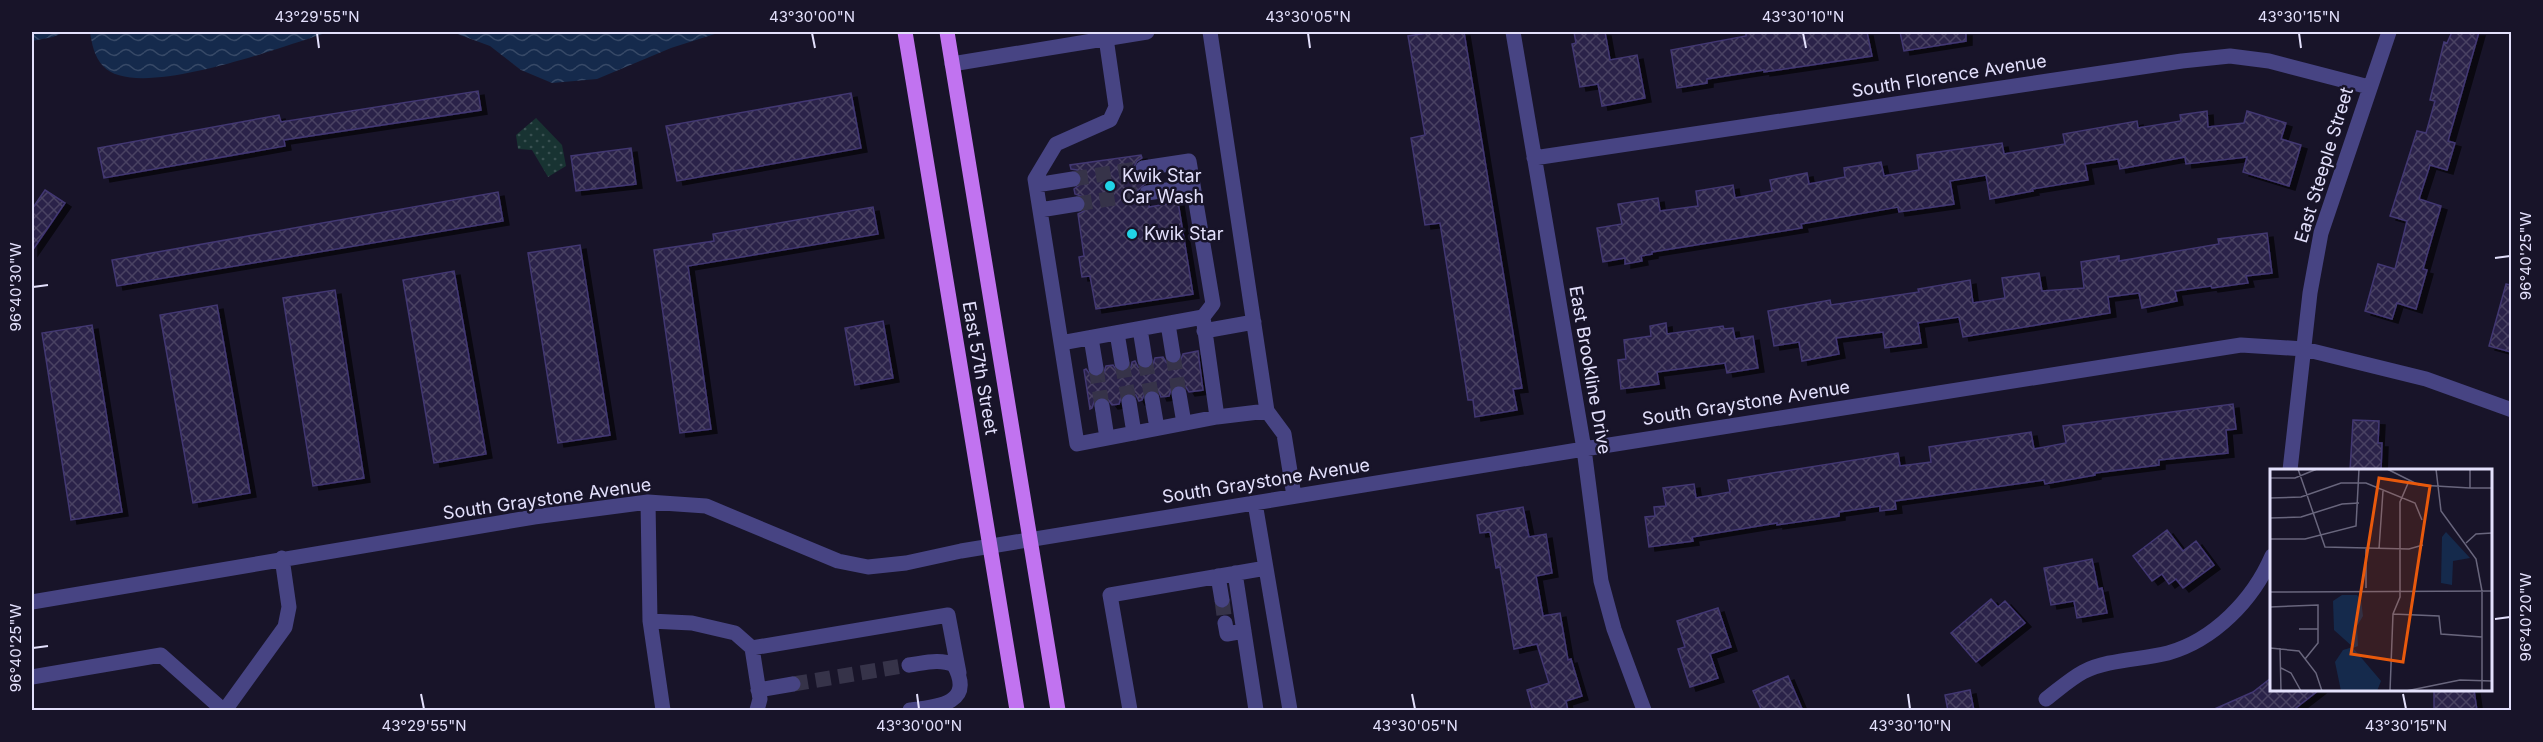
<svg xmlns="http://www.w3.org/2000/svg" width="2543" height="742" font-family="Inter,sans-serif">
  <defs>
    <pattern id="park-dots" width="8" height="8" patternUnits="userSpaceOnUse" patternTransform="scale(1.5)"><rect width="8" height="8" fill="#183332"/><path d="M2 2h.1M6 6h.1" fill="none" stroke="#395051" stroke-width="1.8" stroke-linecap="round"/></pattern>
    <pattern id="water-waves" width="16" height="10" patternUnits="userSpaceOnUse" patternTransform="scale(1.5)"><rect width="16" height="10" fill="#152a4c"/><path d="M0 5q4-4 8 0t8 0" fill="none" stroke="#374967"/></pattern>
    <pattern id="building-cross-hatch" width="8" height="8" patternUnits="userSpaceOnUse" patternTransform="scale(1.5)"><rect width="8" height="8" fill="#2a2248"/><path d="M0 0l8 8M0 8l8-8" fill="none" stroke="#494263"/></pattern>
    <filter id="shadow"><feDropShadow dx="6" dy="4" stdDeviation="0" flood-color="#0009"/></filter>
  </defs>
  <rect width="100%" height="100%" fill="#181429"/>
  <!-- park -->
  <path fill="url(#park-dots)" d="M536 118 562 145 566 166 548 177 532 150 518 149 516 135Z"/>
  <!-- water -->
  <path fill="url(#water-waves)" d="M32 32H65L53 37 32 41Z
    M90 32H329C286 45 136 103 103 66 94 56 92 44 90 32Z
    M452 32H721L671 48 597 79 552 83 521 70 490 46Z"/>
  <!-- building -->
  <path fill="url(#building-cross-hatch)" stroke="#423772" stroke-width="1.5" filter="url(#shadow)" d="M1434 32H1464L1522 388 1513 389 1517 410 1475 417 1473 400H1468L1440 223 1425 225 1411 138 1425 135 1408 36Z
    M1574 32H1605L1610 60 1637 55 1645 98 1602 106 1598 84 1580 87 1572 44 1576 43Z
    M1746 32H1867L1872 56 1764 72V70L1707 79V83L1677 88 1671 50 1746 36Z
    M1900 32H1966V41L1904 51Z
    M2452 32H2479L2448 141 2455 143 2447 170 2430 165 2419 199 2441 206 2423 269 2427 270 2416 309 2397 303 2392 319 2365 311 2378 264 2395 269 2407 221 2390 216 2417 131 2426 133 2435 101 2430 100 2444 42 2447 43Z
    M478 91 481 110 284 140 285 146 104 178 98 148 279 115 281 122Z
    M851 93 861 148 677 181 666 126Z
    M2207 111 2208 127 2244 123 2247 111 2286 123 2281 139 2301 145 2289 186 2243 172 2247 157 2186 164 2185 157 2120 169 2118 159 2085 164 2088 180 2032 189 2033 191 1990 199 1986 175 1950 181 1954 204 1899 212 1898 207 1801 224 1802 228 1652 252V254L1641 256 1642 261 1625 264V258L1603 262 1597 228 1622 224 1618 204 1658 198 1660 211 1698 206 1696 191 1733 185 1735 198 1772 191 1770 180 1807 173 1809 184 1845 177 1844 168 1881 162 1884 176 1919 170 1917 155 2002 143 2004 154 2065 144 2063 134 2137 121 2138 128 2181 121 2180 115Z
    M631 148 636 184 576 191 571 156Z
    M1141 155 1142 158 1137 161 1133 169 1136 174 1145 178 1146 183 1138 190 1139 199 1149 203V207L1178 202 1193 294 1096 309 1090 276 1082 277 1079 257 1084 256 1078 214 1084 211 1087 203 1084 197 1075 194 1074 189 1082 183V177L1077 170 1071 169 1070 165Z
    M45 190 65 203 32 251V209Z
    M498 192 503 221 117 286 112 260Z
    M873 207 878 234 688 266 711 429 680 433 654 250 714 241 713 234Z
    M2267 233 2272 273 2246 276 2248 283 2212 288 2211 286 2175 291 2177 301 2142 308 2139 293 2108 297 2110 313 1963 337 1959 317 1918 323 1921 343 1885 348 1883 332 1836 338 1839 354 1802 361 1799 342 1774 346 1768 311 1830 300 1831 305 1919 292 1918 289 1970 280 1973 303 2005 298 2002 278 2039 273 2042 291 2084 288 2081 262 2119 256V261L2219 244 2218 239Z
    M580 245 610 435 558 443 528 253Z
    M454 271 486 454 434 463 403 280Z
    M2506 284 2511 285V352L2489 346Z
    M335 290 364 478 313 486 283 298Z
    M217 305 250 493 193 503 160 315Z
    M883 321 893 378 855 385 845 328Z
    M1666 323 1667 334 1723 326 1724 329 1733 328 1735 339 1753 336 1758 368 1727 373 1725 363 1657 372 1659 384 1621 389 1618 360 1626 359 1624 340 1651 336 1650 326Z
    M92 325 122 512 71 520 42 333Z
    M1198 351 1203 390 1189 392 1186 387 1178 384 1172 387 1169 396 1161 397 1159 392 1151 389 1145 392 1142 400 1139 401 1136 395 1128 392 1122 395 1119 404 1112 405 1106 397H1100L1095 399 1092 408 1090 409 1084 370 1086 369 1092 377 1097 378 1103 375 1106 366 1113 365 1118 372H1124L1131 367 1132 362 1135 361 1138 367 1146 370 1152 367 1155 358 1163 357 1166 362 1174 365 1180 362 1183 354Z
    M2233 404 2236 429 2226 430 2228 453 2159 460V465L2095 473V475L2045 484 2044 480 1895 501 1896 509 1880 511V506L1839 512V516L1777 525V523L1692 537 1693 541 1649 547 1645 517 1655 516 1654 507 1666 506 1663 488 1694 484 1696 498 1730 492 1728 480 1898 453 1900 466 1931 462 1929 447 2031 432 2034 449 2066 443 2063 426Z
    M2353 420 2379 421 2378 443H2382L2381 471H2350Z
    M1523 507 1529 537 1546 534 1552 573 1536 576 1543 616 1560 613 1568 660 1571 659 1582 696 1566 701 1568 711H1533L1527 690 1549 683 1540 654 1537 644 1514 649 1500 567 1496 568 1490 532 1480 533 1477 515Z
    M2167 530 2183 551 2196 541 2214 565 2183 588 2176 579 2169 584 2162 574 2152 581 2133 556Z
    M2092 559 2098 589 2102 588 2107 613 2077 618 2074 601 2051 605 2044 568Z
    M1991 599 1998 607 2005 601 2025 623 1976 662 1951 633Z
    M1718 608 1731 647 1710 654 1718 678 1690 687 1678 649 1685 647 1677 621Z
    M1788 676 1803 711H1762L1753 691Z
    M2271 678V690H2319L2292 711H2210L2253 692Z
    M1970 690 1974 711H1948L1945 695Z
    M2434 690H2474L2477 711H2434Z"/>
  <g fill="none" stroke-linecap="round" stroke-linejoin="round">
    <!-- minor-tunnel -->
    <path stroke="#363349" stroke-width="15" stroke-dasharray="15 8" stroke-linecap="butt" d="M1073 179 1143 168
      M1077 204 1147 193
      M1173 355 1179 394
      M1145 360 1152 399
      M1122 363 1129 402
      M1096 368 1102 406
      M1222 600 1225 623
      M793 684 909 665"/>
    <!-- minor -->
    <path stroke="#474483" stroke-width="15" d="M1210 32 1267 411
      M1513 32 1584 449 1601 581 1614 629 1644 710
      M952 64 1147 32
      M1534 158 2182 61 2230 56 2269 61 2369 87
      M1143 168 1189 161 1213 304 1203 317
      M1036 185 1073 179
      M1147 193 1193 186
      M1040 210 1077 204
      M1168 324 1173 355
      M1140 329 1145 360
      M1204 331 1254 322
      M1117 333 1122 363
      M1091 338 1096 368
      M1061 343 1203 317 1217 417 1077 444 1035 179 1056 144 1110 120 1116 107 1106 38
      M1179 394 1184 423
      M1152 399 1157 428
      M1129 402 1134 433
      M1102 406 1107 438
      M1217 417 1267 411 1284 434 1294 496
      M2290 470 2310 293 2321 233 2389 32
      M648 502 650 621 663 710
      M1255 503 1290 710
      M1235 573 1256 710
      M1218 576 1222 600
      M32 602 534 517 648 502 706 506 838 561 868 567 906 563 961 551 1584 449 2241 345 2304 349 2426 379 2512 410
      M650 621 692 623 735 633 752 648 760 699 757 710
      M1225 623 1227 634 1244 631
      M752 648 948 615 959 673
      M909 665C924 663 940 658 954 665 975 704 937 707 910 710
      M32 677 161 655 223 710
      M758 690 793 684
      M2046 699C2058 690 2070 679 2083 672 2108 659 2141 660 2168 653 2214 640 2253 600 2272 556
      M225 710 285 627 289 607 282 558
      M1130 710 1110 595 1266 568"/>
    <!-- major -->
    <path stroke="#c173f0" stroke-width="15" d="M905 32 1017 710
      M947 32 1058 710"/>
  </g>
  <!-- ticks -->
  <path fill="none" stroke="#e3e0fc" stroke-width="2" d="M317 33 319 48M812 33 815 48M1308 33 1310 48M1803 33 1806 48M2299 33 2301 48M2495 258 2510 256M33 287 48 285M2495 619 2510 617M33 648 48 646M421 694 424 709M917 694 919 709M1412 694 1415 709M1908 694 1910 709M2403 694 2406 709"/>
  <!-- markers -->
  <g fill="#21d3e7" stroke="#181429" stroke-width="2">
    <circle cx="1110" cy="186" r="6"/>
    <circle cx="1132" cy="234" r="6"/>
  </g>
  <g text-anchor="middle" stroke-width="5" stroke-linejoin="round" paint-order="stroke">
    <!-- street labels -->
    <g font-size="18" fill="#e3e0fc" stroke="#181429">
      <text transform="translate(1949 76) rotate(-9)" y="6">South Florence Avenue</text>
      <text transform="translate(2324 165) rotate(-73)" y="6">East Steeple Street</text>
      <text transform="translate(980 368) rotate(80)" y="6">East 57th Street</text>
      <text transform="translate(1590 370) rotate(80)" y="6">East Brookline Drive</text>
      <text transform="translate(1746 403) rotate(-9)" y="6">South Graystone Avenue</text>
      <text transform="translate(1266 481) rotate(-9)" y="6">South Graystone Avenue</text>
      <text transform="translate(547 499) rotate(-8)" y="6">South Graystone Avenue</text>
    </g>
    <!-- poi labels -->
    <g font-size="18" fill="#e3e0fc" stroke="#181429" text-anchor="start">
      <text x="1122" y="182">Kwik Star<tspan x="1122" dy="21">Car Wash</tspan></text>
      <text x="1144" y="240">Kwik Star</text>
    </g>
  </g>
  <!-- overview -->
  <g transform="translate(2270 469)">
    <rect width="222" height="222" fill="#181429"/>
    <path d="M176 63 200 89 183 92 182 116 171 114 172 68ZM72 126H87L91 131 93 147 87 157 88 177 83 179 111 212 107 222H71L65 193 73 181 83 178 64 161 63 132Z" fill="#152a4c"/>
    <path fill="none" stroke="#69667d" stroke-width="1.5" d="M28 0 55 78 139 80 153 76M117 0 149 16 200 19H222V0M166 0 171 42 206 90 212 122M0 9H25L47 0M200 19V0M0 29 31 28 71 14H96L145 34 152 51M0 49 31 48 72 35 89 34M0 70H35L86 57 89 0M196 74 206 65 222 64M96 80V119M109 80 113 22M0 123 222 122M0 138 48 136V174L35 190M123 145 169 147 171 165 212 168M29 160H48M0 179 29 182 46 204 52 222M10 179 11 222M11 199 21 204 31 222M120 222 123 145 130 128V33L139 12M136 222 190 211 222 212M212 222V122"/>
    <path fill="#e8590c" fill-opacity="0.15" stroke="#e8590c" stroke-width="3" d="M109 9 160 17 133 193 81 185Z"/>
    <rect width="222" height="222" fill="none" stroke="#e3e0fc" stroke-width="3"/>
  </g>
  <!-- border -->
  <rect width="2543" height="742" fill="none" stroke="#181429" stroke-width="66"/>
  <rect x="33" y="33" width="2477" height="676" fill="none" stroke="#e3e0fc" stroke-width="2"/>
  <g font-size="15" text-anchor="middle" fill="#e3e0fc">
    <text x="317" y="22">43°29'55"N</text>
    <text x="812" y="22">43°30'00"N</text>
    <text x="1308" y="22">43°30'05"N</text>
    <text x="1803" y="22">43°30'10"N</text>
    <text x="2299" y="22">43°30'15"N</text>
    <text transform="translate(2526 256) rotate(-90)" y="5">96°40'25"W</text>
    <text transform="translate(16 287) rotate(-90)" y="5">96°40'30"W</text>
    <text transform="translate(2526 617) rotate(-90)" y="5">96°40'20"W</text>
    <text transform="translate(16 648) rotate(-90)" y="5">96°40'25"W</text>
    <text x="424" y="731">43°29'55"N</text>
    <text x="919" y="731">43°30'00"N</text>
    <text x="1415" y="731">43°30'05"N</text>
    <text x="1910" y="731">43°30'10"N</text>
    <text x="2406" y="731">43°30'15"N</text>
  </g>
</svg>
